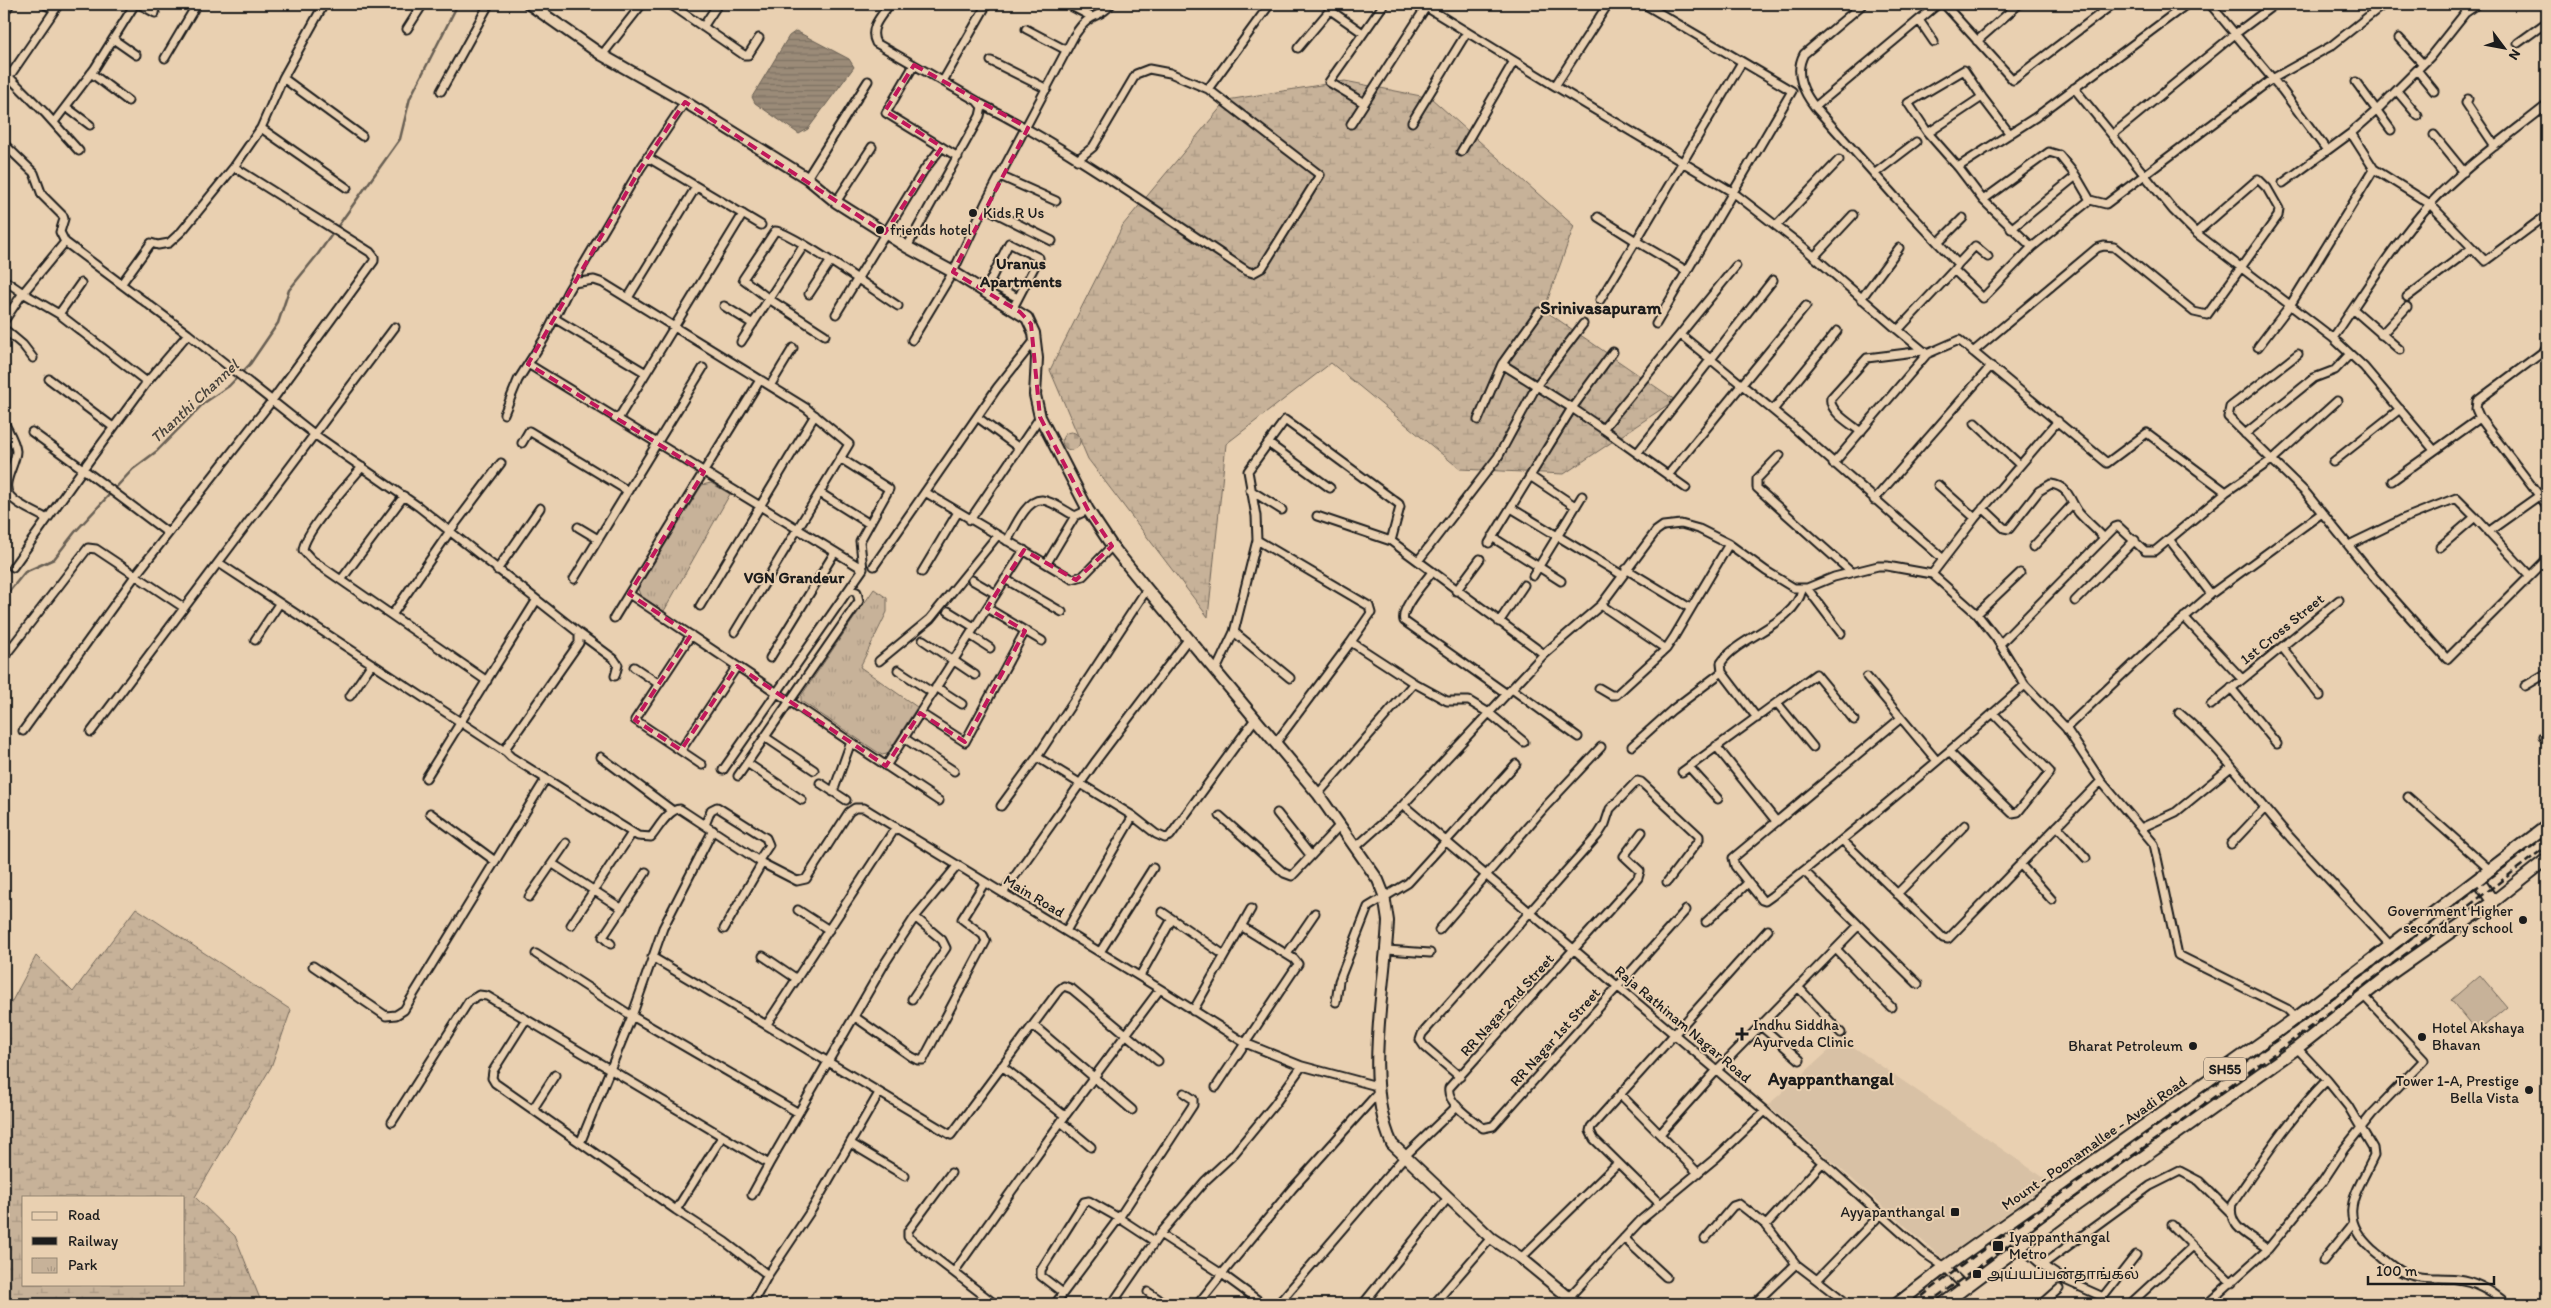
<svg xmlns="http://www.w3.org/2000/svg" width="2551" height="1308" font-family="Itim,'Noto Sans Tamil',sans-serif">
  <defs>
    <pattern id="wetland-marsh" width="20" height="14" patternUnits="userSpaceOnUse" patternTransform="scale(1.25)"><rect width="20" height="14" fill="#c7b299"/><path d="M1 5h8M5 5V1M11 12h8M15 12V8" fill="none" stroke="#aa9883"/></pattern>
    <pattern id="cemetery-stones" width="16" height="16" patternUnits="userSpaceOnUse" patternTransform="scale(1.25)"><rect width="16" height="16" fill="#c7b299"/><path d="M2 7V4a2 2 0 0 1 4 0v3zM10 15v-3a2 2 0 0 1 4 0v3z" fill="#aa9883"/></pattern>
    <pattern id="park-tufts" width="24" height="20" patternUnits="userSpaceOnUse" patternTransform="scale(1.25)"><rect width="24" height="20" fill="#c7b299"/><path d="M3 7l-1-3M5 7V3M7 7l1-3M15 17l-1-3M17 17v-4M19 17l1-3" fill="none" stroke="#aa9883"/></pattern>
    <pattern id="water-rules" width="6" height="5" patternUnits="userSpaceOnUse" patternTransform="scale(1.25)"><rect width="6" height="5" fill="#9b8b78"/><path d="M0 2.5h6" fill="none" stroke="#7e7162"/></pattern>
  </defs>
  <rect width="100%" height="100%" fill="#e9d0b1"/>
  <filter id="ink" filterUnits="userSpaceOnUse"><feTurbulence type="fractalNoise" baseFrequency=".02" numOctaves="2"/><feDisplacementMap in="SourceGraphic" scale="10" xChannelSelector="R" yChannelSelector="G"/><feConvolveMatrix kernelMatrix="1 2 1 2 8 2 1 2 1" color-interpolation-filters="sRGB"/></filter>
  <g filter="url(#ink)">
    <!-- built -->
    <path fill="#d8c1a5" d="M1842 1039 2050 1182 1943 1259 1768 1105Z"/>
    <!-- grass -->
    <path fill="#c7b299" stroke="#72675a" d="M2480 975 2507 1007 2477 1032 2451 1000Z"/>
    <!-- wetland -->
    <path fill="url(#wetland-marsh)" stroke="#72675a" fill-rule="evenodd" d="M1345 81 1431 98 1574 226 1544 310 1675 400 1564 474 1460 469 1331 363 1226 444 1208 617 1088 459 1050 370 1123 225 1227 100Z
      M136 908 291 1010 271 1067 195 1197 235 1236 262 1304H4V1016L36 956 73 992ZM24 1197H184V1284H24Z"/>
    <!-- cemetery -->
    <path fill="url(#cemetery-stones)" stroke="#72675a" d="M1062 441a9 9 0 1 1 18 0a9 9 0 1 1-18 0Z"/>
    <!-- park -->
    <path fill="url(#park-tufts)" stroke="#72675a" d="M711 483 730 494 664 611 640 595 638 589 702 485Z
      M874 589 887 598V612L860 667 917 707 887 754 882 755 801 701V696Z"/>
    <!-- water -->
    <path fill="url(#water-rules)" stroke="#685f53" d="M796 31 849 59 854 67 808 129 799 134 755 103 752 97 789 36Z"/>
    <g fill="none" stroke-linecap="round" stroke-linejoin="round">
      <!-- stream -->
      <path stroke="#685f53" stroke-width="2.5" d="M4 598 25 572 54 559 75 532 133 469 157 451 204 403 229 386 250 364 278 323 289 290 318 254 400 139 410 98 458 4"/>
      <!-- street casing -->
      <g stroke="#1c1c1c" stroke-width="11">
        <path id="street" d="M44 4 55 10
          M59 4 9 77 45 113 79 151
          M139 4 155 13
          M670 4 744 55H748L759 38
          M890 4C882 15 868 28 876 43L977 101 982 107 980 116 907 247
          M1067 4 1092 17
          M1608 4 1555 86 1734 193 1802 246 1898 330
          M1644 4 1792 91 1687 271 1636 241 1742 62
          M1944 4 2013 80 2113 4
          M2210 4 2282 90 2326 149
          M4 13 10 4
          M1919 20 1934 42
          M703 27 718 4
          M407 29 423 4
          M1026 29 1066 50
          M2399 38 2423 64
          M113 39 136 55
          M1977 41 2019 4
          M2518 43 2547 22
          M1298 48 1330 10 1363 33
          M602 55 642 4
          M165 58 197 4
          M991 61 1047 89
          M914 65 886 113 958 157
          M2417 70 2434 91
          M91 73 128 101
          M283 78 362 136
          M943 81 987 4
          M2356 82 2391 130
          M2074 88 2173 210 2196 233 2333 338 2364 367 2434 450
          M1208 89 1270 4
          M441 91 489 4
          M2397 91 2418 116
          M1982 97 2010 134
          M2468 99 2466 103 2495 146
          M1364 103 1329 82 1384 4
          M981 104C1074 151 1160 214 1247 271L1253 273 1262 268 1320 175 1208 89 1170 73 1149 69 1136 74 1093 147 1077 160
          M66 107 90 125
          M1815 107 1938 4
          M54 122 95 68 135 4
          M1412 122 1467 32
          M1351 124 1426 7 1555 86
          M261 128 347 188
          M1928 133 1982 97 1964 70 1908 103 1928 133 1958 167 1983 200 2032 247
          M2351 133 2374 169 2430 204 2485 261 2547 215
          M2112 135 2235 34 2275 4
          M2434 135 2464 172
          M4 144 34 173 42 195 63 216 64 219 60 232 65 242 188 334 314 434 419 507 579 633V643L507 746 506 752 511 757 638 836 651 837C658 829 668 809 680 809L762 863 797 881 806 879 849 812 855 808H864L1160 989 1245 1043 1302 1066 1377 1086
          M1461 152 1514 61
          M647 157 761 225
          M1958 167 2036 117 2187 4
          M1874 174 1916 142
          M1000 176 1056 201
          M807 178 868 81
          M2283 183 2351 133 2376 111 2430 57 2465 13 2478 4
          M1983 200 2049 152 2059 155 2076 176
          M836 202 872 147
          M984 207 1052 241
          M1598 217 1636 241 1600 300
          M1776 226 1839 160
          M2011 229 2076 176 2090 200
          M65 242 23 293 59 314 147 382
          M1938 243 1963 218
          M1814 257 1853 215
          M1958 264 1975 246 1988 257
          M1954 270 1983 298 2032 247 2090 200 2106 204 2272 79 2331 46 2384 4
          M4 280 23 293 4 321
          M122 283 151 243 158 245 169 243 182 231 234 167 261 128 283 78 324 4
          M573 283 594 280 603 283 806 408 849 444 735 632
          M989 283 1018 298
          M985 291 1009 243 1039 258 1013 308
          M809 294 830 262
          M2407 297 2472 248
          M628 298 696 187
          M1861 299 1899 248
          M724 306 753 324
          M2353 309 2400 350
          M59 314 81 283
          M836 314 924 170 942 147
          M554 318 646 373
          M1656 324 1687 271
          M4 329 23 345 33 358
          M825 335 769 299 743 279 775 231C787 229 881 295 898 306
          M1681 335 1791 425 1942 558
          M2381 335 2407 307
          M2333 338C2364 293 2393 245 2430 204 2464 167 2507 137 2547 105
          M912 340 953 272 986 202 1074 36C1079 29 1083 22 1091 18 1100 13 1104 13 1111 4
          M741 342 804 245
          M2258 347 2291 304 2374 169
          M1973 352 2097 248 2104 246 2114 247 2194 312 2207 315 2278 216 2279 209 2267 188 2258 179 2196 233
          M1927 354 1959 340 2107 463 2147 433 2226 492
          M2298 354 2230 407 2228 417 2306 493 2374 577 2447 659 2547 559
          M528 364 863 569
          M1502 364 1539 312
          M49 379 113 427
          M770 386 793 348
          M1773 410 1837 331
          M504 414 518 380 544 339 568 291 640 169 685 102
          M977 417 1019 448
          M2480 418 2476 409 2477 401 2547 349
          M618 419 743 214
          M1478 420 1502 364 1572 408 1613 352
          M4 422C8 431 15 441 16 451 16 465 0 484 10 496 18 506 36 512 47 519
          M1975 423 2020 465
          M1603 429 1686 488
          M32 432 83 469 147 382 188 334
          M1861 432C1851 424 1828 411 1831 398L1867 358 1923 351
          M2245 434 2314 378 2335 370 2350 354
          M522 443 529 431 628 491
          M1268 443 1330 488
          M1638 452 1773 280
          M1780 455 1757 479V488L1851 572
          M2333 462 2400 409
          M1833 464 1927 354 1898 330 1954 270 1958 264 1895 197 1815 107C1803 92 1794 72 1804 54L1863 4
          M362 467C348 484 305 531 303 550L312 560 487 681
          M1669 474 1806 306
          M1530 476 1575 506
          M2392 481 2480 418 2547 506
          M1938 485 1975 518
          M1250 490 1282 510
          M925 492 1072 579 1083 576 1112 546
          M820 493 868 523
          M1874 500 1991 366
          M1511 508 1622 575
          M1983 508 2004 528 2009 529 2039 491 2051 484C2070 487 2069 500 2079 513 2087 522 2096 529 2104 538
          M1317 516 1391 541 1544 654
          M970 520 1040 417
          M578 527 598 539
          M2488 532 2547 490
          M1492 537 1561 581
          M2169 539 2211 594
          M1257 540 1369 606 1371 613 1351 642
          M1007 541C1014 529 1026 499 1042 500 1053 501 1065 511 1075 516L1088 510
          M1489 543 1572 408 1603 429 1736 266
          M2349 545 2405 518 2456 498 2475 517
          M2033 547 2073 504
          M2440 547 2475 517 2529 575
          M1418 561 1498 457 1537 385 1583 324
          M219 563 506 752
          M1047 563 1075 516
          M874 566 997 388 1035 340
          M13 567 83 469 168 533
          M1626 569 1690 608
          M497 570 540 508
          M922 572 958 512
          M1432 572C1424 583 1400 608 1404 621L1507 694
          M1932 574 1975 518 2058 421
          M1533 576 1582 496
          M574 579 703 368
          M1005 579 1062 612
          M341 580 404 496
          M972 580 996 594
          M1807 588 1841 633
          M1456 591 1480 559
          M629 594 939 801
          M2075 601 2135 540
          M1601 605 1666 649
          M700 606 815 415
          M987 608 1042 641
          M948 611 974 627
          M1977 614 2020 573
          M392 615 450 531 501 463
          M2184 617 2242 679
          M614 618 760 380
          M1499 622 1524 585
          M1234 632 1290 678
          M579 633 614 659 618 665 615 676
          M691 635 635 720 702 765
          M970 635 990 648
          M255 640 279 604
          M923 640 975 675
          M2000 644 2115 527 2118 526 2145 551H2155L2226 492 2273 459 2337 401
          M2282 647 2320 696
          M4 657 88 548 96 549 183 607
          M770 658 835 552
          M879 661 930 619 997 536
          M634 667 659 684
          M898 670 933 693
          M1215 672 1234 632 1257 540 1256 516 1248 471 1285 420 1399 504 1400 507 1391 541
          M1867 677 1937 761
          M2525 686 2547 673
          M936 687 962 704
          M1599 688 1611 695H1616L1666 649 1674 637 1729 544
          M2231 688 2277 744
          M1512 689 1578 737
          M350 696 371 665
          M1777 703 1813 747
          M2211 705 2339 600
          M920 713 965 742 1025 631
          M2179 713C2218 745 2248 788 2281 827 2316 867 2354 905 2390 945
          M1757 718 1722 672 1721 663C1738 636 1796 624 1802 589
          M1901 718 1733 858 1735 866 1762 900 1765 901 1772 896C1858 828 1943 758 2025 685
          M2066 728 2161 638 2211 594 2322 513
          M23 731 135 576 271 402 374 261V257L370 252 234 167
          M91 732 395 327
          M2547 733 2543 736 2547 742
          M765 737 814 770
          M904 738 954 771
          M1275 744 1351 642 1414 683 1447 701H1469L1489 713 1524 742
          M1632 746 1672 710 1722 672
          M1716 746 1776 821
          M681 750 737 666
          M1949 752 2012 813 2018 812 2050 772 1993 713
          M601 757 673 811
          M1037 757 1133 816 1156 834 1165 838 1170 836 1255 719
          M747 763 802 800
          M886 766 1024 550
          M1689 767 1718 799
          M723 770 863 569 860 541 889 489 840 458
          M1682 772 1816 674 1854 720
          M738 776 859 601 857 592 851 590 846 593
          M426 778 536 601
          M820 783 846 800
          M833 792 851 742
          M1318 794 1414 683
          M2408 797 2490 870
          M1403 805 1765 1111 1924 1253 1945 1267 1965 1287
          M1001 806 1037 757 1147 589
          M430 813 495 861
          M1277 813 1311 856
          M1220 816 1284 873 1292 876 1340 825
          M705 825 711 810 717 807 766 838 769 845 759 860
          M2057 826 2086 858
          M2141 828 2176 812 2231 767
          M1642 832 1624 856 1640 871 1638 878 1449 1088C1446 1103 1473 1120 1483 1128L1493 1126 1686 910
          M1842 840 1943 938 1948 939 2101 781
          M2231 844 2265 808
          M1356 847 1403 805 1544 654 1601 605 1656 531 1663 526 1681 524 1699 529 1729 544 1766 571 1794 588H1807L1834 577 1878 566H1887L1932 574 1977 614 1996 638 2025 685 2066 728 2101 781 2154 844 2178 955 2287 1009 2296 1018
          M553 864 621 908
          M2020 864 2052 900
          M1804 871 1918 984
          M1003 893 1096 761 1189 638
          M1897 894 1965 825
          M529 897 566 843
          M798 910 829 930
          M1162 912 1224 955
          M1706 922 1748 883
          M571 925 632 833
          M724 929 762 863
          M1439 930 1544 808 1601 747
          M1066 931 1133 816
          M611 944 603 937 646 872
          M1836 949 1891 1007
          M1387 950 1430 953
          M1100 952 1153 868
          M536 954 632 1016 797 1112
          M1287 954 1315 913
          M763 956 797 979
          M652 957 951 1135 1059 990 1064 986 1072 989 1158 1061
          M313 966 386 1016 396 1015 404 1010 545 780
          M1140 976 1172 919
          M1798 987 1841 1033
          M912 999 946 948 942 940 915 917
          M1336 1002 1339 981 1368 907 1408 883 1516 764
          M1193 1011 1251 909
          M855 1017 912 1057 918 1060H923L986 941 983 935 962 919 985 882
          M526 1019 493 1071 492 1078 495 1083 676 1210
          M767 1024 896 827
          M1033 1025 1132 1110
          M1761 1026 1800 1060
          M1002 1066 1065 1116
          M1460 1077 1424 1046 1420 1040 1422 1034 1598 835 1605 824 1610 809 1637 781 1641 782 1699 836V840L1667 882
          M2327 1080 2348 1106 2373 1148 2374 1156C2356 1194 2335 1216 2373 1250 2383 1258 2392 1268 2404 1273 2421 1280 2439 1277 2457 1279 2476 1281 2492 1291 2507 1304
          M1216 1087 1298 964 1294 959 1241 926
          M1621 1095 1698 1173
          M533 1109 555 1075
          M392 1122 469 1001 479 995 487 996 769 1164 885 963 915 917 958 865
          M1061 1122 1091 1147
          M1660 1134 1717 1070 1858 926
          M722 1137 676 1210 725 1242 768 1275
          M581 1141 632 1016 663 928 713 830
          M850 1143 905 1176
          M951 1173 908 1231V1237L995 1304
          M752 1195 769 1164
          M1661 1205 1594 1139 1590 1131 1591 1127 1768 930
          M1766 1225 1823 1162
          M2172 1225 2193 1246
          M1160 1234 1222 1274 1292 1189 1378 1093
          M1624 1238 1666 1277
          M1705 1239 1733 1206 1739 1204 1766 1225 1796 1264 1848 1304
          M2020 1246 2042 1265
          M2268 1249C2251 1236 2227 1228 2232 1204 2262 1161 2290 1117 2327 1080L2297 1048
          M2136 1255 2103 1297 2065 1280 2042 1265 2150 1186 2180 1171 2199 1181 2230 1212
          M1521 1258 1618 1163
          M2323 1261 2353 1224
          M954 1272 1065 1116 1160 989
          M1817 1280 1881 1214
          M1148 1292 1166 1304
          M1063 1293 1041 1276V1270L1084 1202 1089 1201 1119 1218 1193 1105V1099L1184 1093
          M1569 1297 1641 1220 1717 1157 1765 1111
          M752 1304 768 1275 812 1209 879 1093
          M1055 1304 1119 1218 1154 1241
          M1112 1304 1160 1234 1205 1181 1233 1155 1274 1105 1302 1066
          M1198 1304 1222 1274 1263 1304
          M1278 1304 1405 1156 1457 1106
          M1363 1304 1447 1199
          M1434 1304 1491 1238
          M1754 1304 1796 1264
          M2042 1304 2059 1289
          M2130 1304 2193 1246 2232 1283
          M2207 1304 2268 1249 2323 1181 2344 1149 2372 1114 2424 1060 2364 996"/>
      </g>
      <!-- secondary casing -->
      <g stroke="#1c1c1c" stroke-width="14">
        <path id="secondary" d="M529 4 602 55 685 102 807 178 836 202 907 247 953 272 1027 318 1034 333 1037 358 1035 395 1040 417 1088 510 1112 546 1147 589 1318 794 1378 880 1384 895 1388 921C1385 990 1363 1081 1392 1144L1491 1238 1521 1258 1577 1304"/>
      </g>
      <!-- primary casing -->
      <g stroke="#1c1c1c" stroke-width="15">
        <path id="primary" d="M2478 880 2493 902
          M1897 1304 1945 1267 2296 1018 2547 826
          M1943 1304 2073 1207 2297 1048 2393 972 2493 902 2547 859"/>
      </g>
      <!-- street -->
      <use href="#street" stroke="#e9d0b1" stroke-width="7"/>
      <!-- secondary -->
      <use href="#secondary" stroke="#e9d0b1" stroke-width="10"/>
      <!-- primary -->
      <use href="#primary" stroke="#e9d0b1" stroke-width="11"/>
      <!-- rail -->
      <path stroke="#1c1c1c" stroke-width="2.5" stroke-dasharray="8 4" stroke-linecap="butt" d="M1912 1304 1973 1257 2284 1035 2547 835
        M1927 1304 2289 1043 2547 846"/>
    </g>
  </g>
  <!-- marked area -->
  <path fill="none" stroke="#c2185b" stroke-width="4" stroke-dasharray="10 6" stroke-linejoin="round" d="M914 65 1028 128 953 272 1020 312 1031 324 1040 417 1088 510 1112 546 1076 580 1024 550 987 608 1025 631 965 742 920 713 886 766 737 666 681 750 635 720 691 635 629 594 704 472 528 364 640 169 685 102 885 233 942 147 885 111Z"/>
  <!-- markers -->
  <g fill="#1c1c1c" stroke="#e9d0b1" stroke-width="2">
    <circle cx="973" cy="213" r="5"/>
    <circle cx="880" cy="230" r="5"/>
    <circle cx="2523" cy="920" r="5"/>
    <path d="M1739.5 1026.5h5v5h5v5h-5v5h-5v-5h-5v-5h5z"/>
    <circle cx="2422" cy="1037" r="5"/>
    <circle cx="2193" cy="1046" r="5"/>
    <circle cx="2529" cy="1090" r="5"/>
    <rect x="1950" y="1207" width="10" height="10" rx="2.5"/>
    <rect x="1992" y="1240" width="12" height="12" rx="2.5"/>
    <rect x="1972" y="1269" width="10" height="10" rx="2.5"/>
  </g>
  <g text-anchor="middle" stroke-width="4" stroke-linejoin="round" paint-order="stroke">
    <!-- shield labels -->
    <rect fill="#e9d0b1" stroke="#5a5249" stroke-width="1" x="2204" y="1057.5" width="42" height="23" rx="4"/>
    <g font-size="14" font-weight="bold" fill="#1c1c1c">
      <text x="2225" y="1074">SH55</text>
    </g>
    <!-- poi labels -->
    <g font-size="15" fill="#1c1c1c" stroke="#e9d0b1" text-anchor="start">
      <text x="983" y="218">Kids R Us</text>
      <text x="890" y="235">friends hotel</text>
      <text x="2513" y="916" text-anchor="end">Government Higher<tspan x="2513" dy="17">secondary school</tspan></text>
      <text x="1753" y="1030">Indhu Siddha<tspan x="1753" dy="17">Ayurveda Clinic</tspan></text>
      <text x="2432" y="1033">Hotel Akshaya<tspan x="2432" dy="17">Bhavan</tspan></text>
      <text x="2183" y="1051" text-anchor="end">Bharat Petroleum</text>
      <text x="2519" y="1086" text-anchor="end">Tower 1-A, Prestige<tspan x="2519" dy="17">Bella Vista</tspan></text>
      <text x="1945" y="1217" text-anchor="end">Ayyapanthangal</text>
      <text x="2009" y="1242">Iyappanthangal<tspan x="2009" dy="17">Metro</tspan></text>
      <text x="1987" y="1279">அய்யப்பன்தாங்கல்</text>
    </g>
    <!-- street labels -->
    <g font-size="15" fill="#1c1c1c" stroke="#e9d0b1">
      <text transform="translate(2282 629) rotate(-39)" y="5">1st Cross Street</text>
      <text transform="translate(1034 896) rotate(31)" y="5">Main Road</text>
      <text transform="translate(1507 1005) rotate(-48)" y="5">RR Nagar 2nd Street</text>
      <text transform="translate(1683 1024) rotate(40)" y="5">Raja Rathinam Nagar Road</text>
      <text transform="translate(1555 1037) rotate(-48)" y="5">RR Nagar 1st Street</text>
      <text transform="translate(2094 1143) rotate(-35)" y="5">Mount - Poonamallee - Avadi Road</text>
    </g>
    <!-- neighbourhood labels -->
    <g font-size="16" font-weight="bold" fill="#1c1c1c" stroke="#e9d0b1">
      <text x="1021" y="269">Uranus<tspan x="1021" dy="18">Apartments</tspan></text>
      <text x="794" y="583">VGN Grandeur</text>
    </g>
    <!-- water labels -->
    <g font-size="16" font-style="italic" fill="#48433c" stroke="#e9d0b1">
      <text transform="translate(194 401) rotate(-43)" y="6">Thanthi Channel</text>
    </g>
    <!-- quarter labels -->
    <g font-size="18" font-weight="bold" fill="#1c1c1c" stroke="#e9d0b1">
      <text x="1601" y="314">Srinivasapuram</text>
      <text x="1831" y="1085">Ayappanthangal</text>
    </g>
  </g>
  <!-- margin -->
  <rect width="2551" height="1308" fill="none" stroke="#e9d0b1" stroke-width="20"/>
  <rect x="10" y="10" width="2531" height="1288" fill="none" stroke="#1c1c1c" stroke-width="2" filter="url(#ink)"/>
  <!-- legend -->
  <rect x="22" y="1196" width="162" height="90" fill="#e9d0b1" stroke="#978875"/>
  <rect x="32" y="1212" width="25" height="8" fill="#e9d0b1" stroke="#978875"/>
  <text x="68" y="1220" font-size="15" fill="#1c1c1c">Road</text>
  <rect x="32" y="1237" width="25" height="8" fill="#1c1c1c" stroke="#978875"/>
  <text x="68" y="1246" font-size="15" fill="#1c1c1c">Railway</text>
  <rect x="32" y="1258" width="25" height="15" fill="url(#park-tufts)" stroke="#978875"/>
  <text x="68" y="1270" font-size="15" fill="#1c1c1c">Park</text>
  <!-- north arrow -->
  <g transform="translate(2504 48) rotate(122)" stroke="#e9d0b1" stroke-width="4" paint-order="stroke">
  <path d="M0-4L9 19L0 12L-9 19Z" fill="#1c1c1c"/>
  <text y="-8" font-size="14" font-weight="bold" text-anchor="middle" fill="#1c1c1c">N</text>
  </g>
  <!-- scale -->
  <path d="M2368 1276v8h126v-8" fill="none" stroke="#1c1c1c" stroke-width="2.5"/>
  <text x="2376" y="1276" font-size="15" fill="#1c1c1c" stroke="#e9d0b1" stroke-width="4" paint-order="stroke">100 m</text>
</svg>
